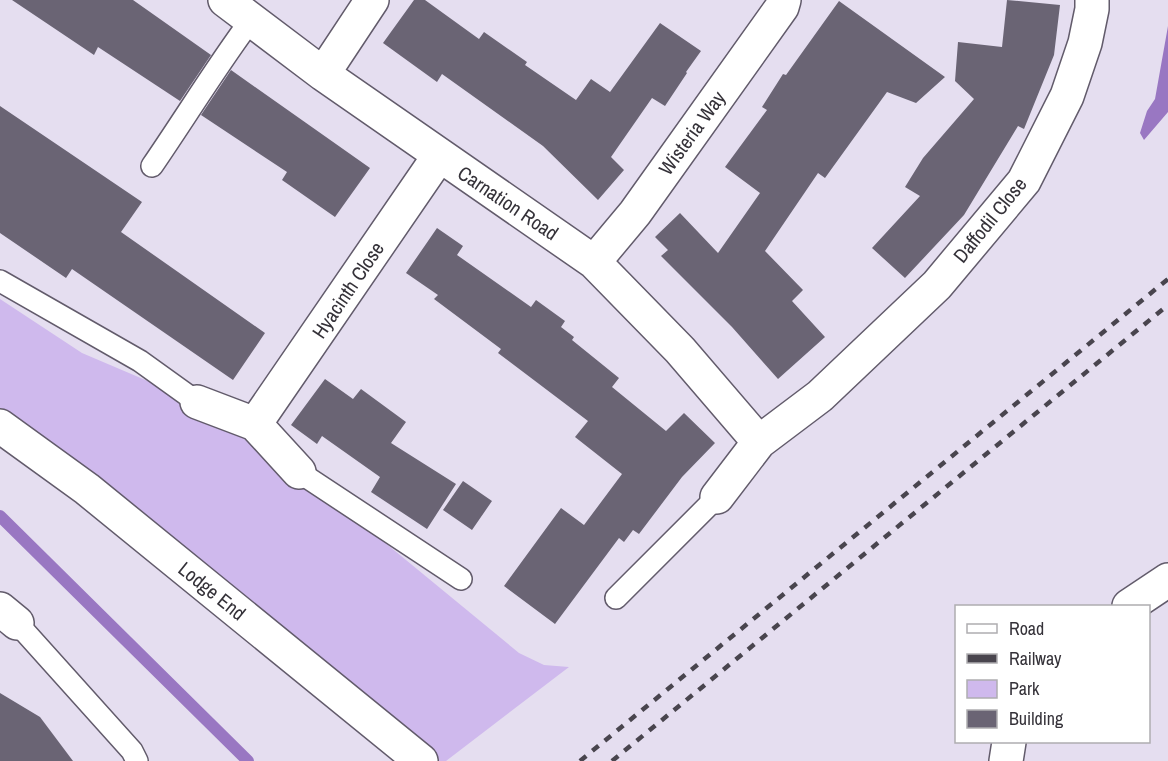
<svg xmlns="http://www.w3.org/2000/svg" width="1168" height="761" font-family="'Archivo Narrow',sans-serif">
  <rect width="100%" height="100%" fill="#e5def0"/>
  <!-- green -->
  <path fill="#cfb9ed" d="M0 299 82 353 197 402 299 472 519 653 544 665 569 667 446 761H421L0 426Z"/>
  <!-- water -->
  <path fill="#9977c2" d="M1168 26V112L1144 140 1140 133 1147 111 1155 99Z"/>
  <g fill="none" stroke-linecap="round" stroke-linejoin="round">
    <!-- stream -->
    <path stroke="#9977c2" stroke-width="12" d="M0 516 248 761"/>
  </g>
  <!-- building -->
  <path fill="#6a6474" d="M12 0H133L211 55 180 101 98 47 94 55Z
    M414 0H425L479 39 484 32 527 62 525 65 576 100 591 79 610 92 660 23 701 51 686 72 687 73 665 106 652 98 611 157 624 170 598 200 543 146 442 74 437 82 383 43Z
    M1007 0 1060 5 1054 55 1024 129 1018 126 964 215 905 278 872 248 920 196 905 187 923 158 974 99 955 81 958 42 1002 47Z
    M839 1 945 77 916 103 887 92 825 178 818 173 765 251 803 290 792 301 825 337 778 379 732 327 661 256 668 250 655 237 680 213 718 253 760 193 725 167 767 110 762 107 783 74 786 75Z
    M231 70 370 168 335 217 282 180 287 172 201 115Z
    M0 106 142 202 121 232 265 333 233 380 72 269 66 278 0 233Z
    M437 228 463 246 457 255 531 307 536 300 565 321 561 327 574 337 572 340 619 378 612 387 666 431 684 413 715 443 682 477 639 534 633 530 624 542 619 538 555 624 504 586 561 508 584 525 622 474 575 437 588 421 498 353 501 349 434 299 438 295 406 273Z
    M325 379 353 399 361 389 406 422 391 443 456 484 427 529 371 492 380 477 322 436 317 444 291 425Z
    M463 481 492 501 472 530 443 510Z
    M0 693 40 717 73 761H0Z"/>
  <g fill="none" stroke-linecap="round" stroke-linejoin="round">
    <!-- service casing -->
    <g stroke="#625b6b" stroke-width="24">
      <path id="service" d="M152 166C185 118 216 67 251 20
        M0 281 140 361 197 402
        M299 472 461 579
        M616 598 717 497
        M17 623 132 751 137 761"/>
    </g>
    <!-- minor casing -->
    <g stroke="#625b6b" stroke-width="36">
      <path id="minor" d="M225 0 323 74 594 262 680 350 759 442
        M323 74 372 0
        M594 262 635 213 782 7 784 0
        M197 402 255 424 299 472
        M255 424 439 156
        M0 426 87 489 421 761
        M717 497 759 442 820 396 937 285 1024 181 1067 96 1085 43 1092 9V0
        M1129 606 1168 580
        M0 609 17 623
        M1006 761 1009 742"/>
    </g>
    <!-- service -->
    <use href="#service" stroke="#fff" stroke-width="21"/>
    <!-- minor -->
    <use href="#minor" stroke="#fff" stroke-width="33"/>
    <!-- rail -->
    <path stroke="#49454e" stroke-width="4.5" stroke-dasharray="8 8" stroke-linecap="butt" d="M580 761 1168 279
      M612 761 1168 305"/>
  </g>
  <g text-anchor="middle" stroke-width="6" stroke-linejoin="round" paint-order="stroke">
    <!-- street labels -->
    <g font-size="20" fill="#353239" stroke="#fff">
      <text transform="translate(692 133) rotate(-54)" y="7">Wisteria Way</text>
      <text transform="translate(508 203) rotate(34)" y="7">Carnation Road</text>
      <text transform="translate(990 220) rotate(-51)" y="7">Daffodil Close</text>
      <text transform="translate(348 290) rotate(-56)" y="7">Hyacinth Close</text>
      <text transform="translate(212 591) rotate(39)" y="7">Lodge End</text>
    </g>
  </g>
  <!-- legend -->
  <rect x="955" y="605" width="195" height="138" fill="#ffffff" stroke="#aeadb0" stroke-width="1.5"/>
  <rect x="967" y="624" width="30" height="9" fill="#ffffff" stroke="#aeadb0" stroke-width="1.5"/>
  <text x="1009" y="635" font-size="18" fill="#353239">Road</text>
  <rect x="967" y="654" width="30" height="9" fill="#49454e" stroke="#aeadb0" stroke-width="1.5"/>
  <text x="1009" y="665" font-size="18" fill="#353239">Railway</text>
  <rect x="967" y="680" width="30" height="18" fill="#cfb9ed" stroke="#aeadb0" stroke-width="1.5"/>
  <text x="1009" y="695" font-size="18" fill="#353239">Park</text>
  <rect x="967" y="710" width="30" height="18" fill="#6a6474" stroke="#aeadb0" stroke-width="1.5"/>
  <text x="1009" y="725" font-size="18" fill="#353239">Building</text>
</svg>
